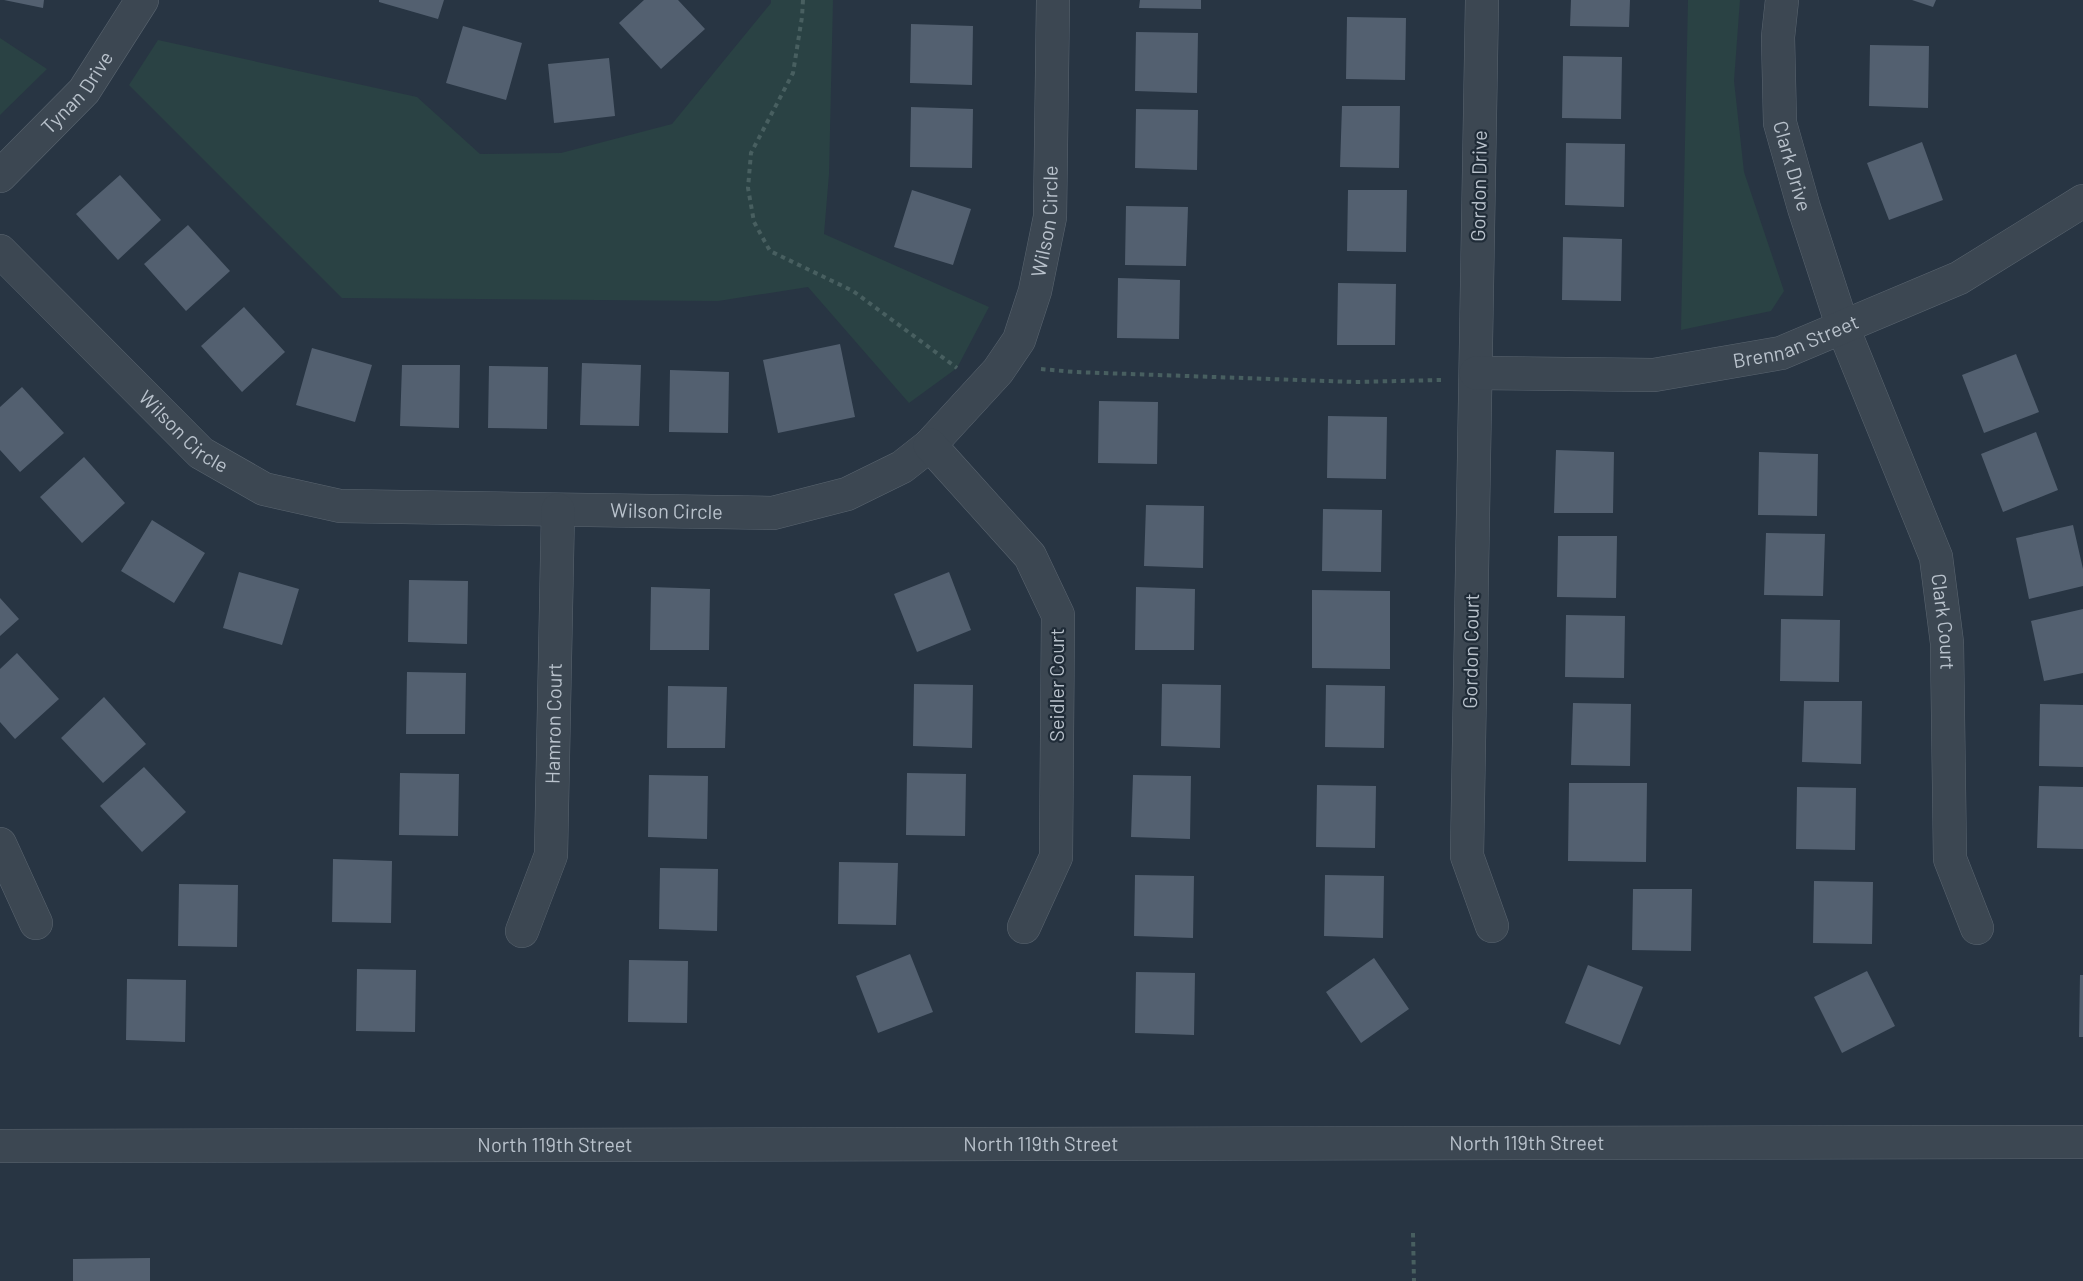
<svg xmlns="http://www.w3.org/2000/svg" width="2083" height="1281" font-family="Barlow,sans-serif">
  <rect width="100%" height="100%" fill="#283543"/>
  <!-- green -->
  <path fill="#2a4244" d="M771 0H833L829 174 824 234 989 307 957 368 909 403 808 287 718 301 342 298 129 85 158 40 417 97 480 154 561 153 672 124 771 3Z
    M1688 0H1740L1734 81 1744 172 1784 291 1771 311 1681 330Z
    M0 38 47 69 0 115Z"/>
  <!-- building -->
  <path fill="#536070" d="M4 0H44L43 8Z
    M379 0H444L438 19 379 2Z
    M644 0H678L705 29 661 69 619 23Z
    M1140 0H1201V9L1139 8Z
    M1571 0H1630L1629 27 1570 26Z
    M1912 0H1936L1933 7Z
    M1347 17 1406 18 1405 80 1346 79Z
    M911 24 973 26 972 85 910 83Z
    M463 26 522 43 506 100 446 83Z
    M1136 32 1198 33 1197 93 1135 91Z
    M1870 45 1929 46 1928 108 1869 106Z
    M1563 56 1622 57 1621 119 1562 118Z
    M609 58 615 116 554 123 548 64Z
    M1342 106H1400L1399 168 1340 167Z
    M911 107 973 109 972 168 910 167Z
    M1136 109 1198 110 1197 170 1135 168Z
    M1922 142 1943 200 1889 220 1867 163Z
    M1566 143 1625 144 1624 207 1565 205Z
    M120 175 161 220 118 260 76 214Z
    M912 190 971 209 953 265 894 247Z
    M1348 190H1407L1406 252 1347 251Z
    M1126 206 1188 207 1186 266 1125 265Z
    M188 225 230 271 186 311 144 264Z
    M1563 237 1622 239 1621 301 1562 300Z
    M1118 278 1180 280 1179 339 1117 338Z
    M1338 283 1396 284 1395 345H1337Z
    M244 307 285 352 242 392 201 346Z
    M840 344 855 417 778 433 763 360Z
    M312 348 372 365 355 422 296 405Z
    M2016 354 2039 412 1984 433 1962 375Z
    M582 363 641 365 639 426 580 425Z
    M402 365H460L459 428 400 426Z
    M489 366 548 367 547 429 488 428Z
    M670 370 729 372 728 433 669 432Z
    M22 387 64 433 20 472 0 450V407Z
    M1099 401 1158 402 1157 464 1098 463Z
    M1328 416 1387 417 1386 479 1327 478Z
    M2036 432 2058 490 2003 512 1981 454Z
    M1556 450 1614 452 1613 513H1554Z
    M1759 452 1818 454 1817 516 1758 515Z
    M84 457 125 503 82 543 40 497Z
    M1146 505 1204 506 1203 568 1144 566Z
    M1323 509 1382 510 1381 572 1322 571Z
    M152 520 205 553 174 603 121 571Z
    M2073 525 2083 569V586L2029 599 2016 538Z
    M1766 533 1825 534 1823 596 1764 595Z
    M1558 536H1617L1616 598 1557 597Z
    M239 572 299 589 282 645 223 628Z
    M949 572 971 630 917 652 894 594Z
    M409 580 468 581 467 644 408 642Z
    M651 587 710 589 709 650H650Z
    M1136 587 1195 589 1194 650H1135Z
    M1312 590 1390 591V669L1312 668Z
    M0 598 19 619 0 636Z
    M2083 609V673L2044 681 2031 621Z
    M1566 615 1625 616 1624 678 1565 677Z
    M1781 619 1840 620 1839 682 1780 681Z
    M17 653 59 699 15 739 0 722V669Z
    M407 672 466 673 465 734H406Z
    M914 684 973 685 972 748 913 746Z
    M1162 684 1221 685 1220 748 1161 746Z
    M1326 685 1385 686 1384 748 1325 747Z
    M668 686 727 687 725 748H667Z
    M104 697 146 744 103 783 61 738Z
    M1804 701H1862L1861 764 1802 762Z
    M1573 703 1631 704 1630 766 1571 765Z
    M2040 704 2083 705V767L2039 766Z
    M144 767 186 812 142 852 100 806Z
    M400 773 459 774 458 836 399 835Z
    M907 773 966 774 965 836 906 835Z
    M649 775 708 776 707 839 648 837Z
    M1133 775 1191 776 1190 839 1131 837Z
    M1569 783H1647L1646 862 1568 861Z
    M1317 785 1376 786 1375 848 1316 847Z
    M2039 786 2083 787V849L2037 848Z
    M1797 787 1856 788 1855 850 1796 849Z
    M333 859 392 861 391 923 332 922Z
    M839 862 898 863 896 925 838 924Z
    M660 868 718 869 717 931 659 929Z
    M1135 875 1194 876 1193 938 1134 936Z
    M1325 875 1384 876 1383 938 1324 936Z
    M1814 881 1873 882 1872 944 1813 943Z
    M179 884 238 885 237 947 178 946Z
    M1633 889H1692L1691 951 1632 950Z
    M910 954 933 1012 878 1033 856 976Z
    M1374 958 1409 1009 1361 1043 1326 992Z
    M629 960 688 961 687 1023 628 1022Z
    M1588 965 1643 987 1620 1045 1565 1023Z
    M357 969 416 970 415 1032 356 1031Z
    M1867 971 1895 1026 1842 1053 1814 997Z
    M1136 972 1195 973 1194 1035 1135 1033Z
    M2080 975H2083V1037H2079Z
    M127 979 186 980 185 1042 126 1040Z
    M150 1258V1281H73V1259Z"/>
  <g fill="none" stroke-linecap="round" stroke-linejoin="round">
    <!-- minor casing -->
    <g stroke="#5a6570" stroke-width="34">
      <g id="minor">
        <path d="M1482 0 1467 856 1492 926"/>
        <path id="s1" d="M1782 0 1778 37 1780 123 1804 208 1843 328 1936 557 1947 643 1950 859 1977 928"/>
        <path id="s2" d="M0 176 84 91 142 0"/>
        <path id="s3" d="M0 251 201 453 264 489 340 506 773 513 847 494 902 467 930 445 998 371 1019 340 1035 291 1050 217 1053 0"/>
        <path id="s4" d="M1476 373 1654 375 1781 353 1959 278 2083 201"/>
        <path d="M930 445 1030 556 1058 615 1056 857 1024 927"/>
        <path d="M0 844 36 923"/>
        <path id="s5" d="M522 931 551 855 558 510"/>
      </g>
    </g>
    <!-- tertiary casing -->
    <g stroke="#5a6570" stroke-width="34">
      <g id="tertiary">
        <path id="s6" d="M0 1146 2083 1142"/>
      </g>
    </g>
    <!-- path -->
    <path stroke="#485f60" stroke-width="4" stroke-dasharray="4.5 4.5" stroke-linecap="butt" d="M803 0 802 17 793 73 751 153 748 188 754 222 770 251 853 291 957 368
      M1041 369 1074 372 1355 382 1441 380
      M1413 1233 1414 1281"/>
    <!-- minor -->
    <use href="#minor" stroke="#3c4752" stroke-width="33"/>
    <!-- tertiary -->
    <use href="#tertiary" stroke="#3c4752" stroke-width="33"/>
  </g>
  <g text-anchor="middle" stroke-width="4.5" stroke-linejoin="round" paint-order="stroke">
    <!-- street labels -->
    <g font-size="20" fill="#b9c2cc" stroke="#202c38">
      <text dy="7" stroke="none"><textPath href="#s2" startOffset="114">Tynan Drive</textPath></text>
      <text dy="7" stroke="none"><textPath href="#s1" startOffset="168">Clark Drive</textPath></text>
      <text transform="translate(1479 186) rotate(-89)" y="7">Gordon Drive</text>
      <text dy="7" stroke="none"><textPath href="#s3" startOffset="1302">Wilson Circle</textPath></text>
      <text dy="7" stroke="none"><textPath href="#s4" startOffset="324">Brennan Street</textPath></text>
      <text dy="7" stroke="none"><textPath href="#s3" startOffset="258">Wilson Circle</textPath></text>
      <text dy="7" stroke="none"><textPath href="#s3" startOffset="762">Wilson Circle</textPath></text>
      <text dy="7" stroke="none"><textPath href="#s1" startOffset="650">Clark Court</textPath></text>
      <text transform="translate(1471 651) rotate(-89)" y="7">Gordon Court</text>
      <text transform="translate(1057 685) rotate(-90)" y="7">Seidler Court</text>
      <text dy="7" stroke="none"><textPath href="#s5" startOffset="213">Hamron Court</textPath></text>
      <text dy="7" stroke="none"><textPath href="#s6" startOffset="1527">North 119th Street</textPath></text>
      <text dy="7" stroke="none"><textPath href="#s6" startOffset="1041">North 119th Street</textPath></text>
      <text dy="7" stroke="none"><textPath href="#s6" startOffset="555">North 119th Street</textPath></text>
    </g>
  </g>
</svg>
